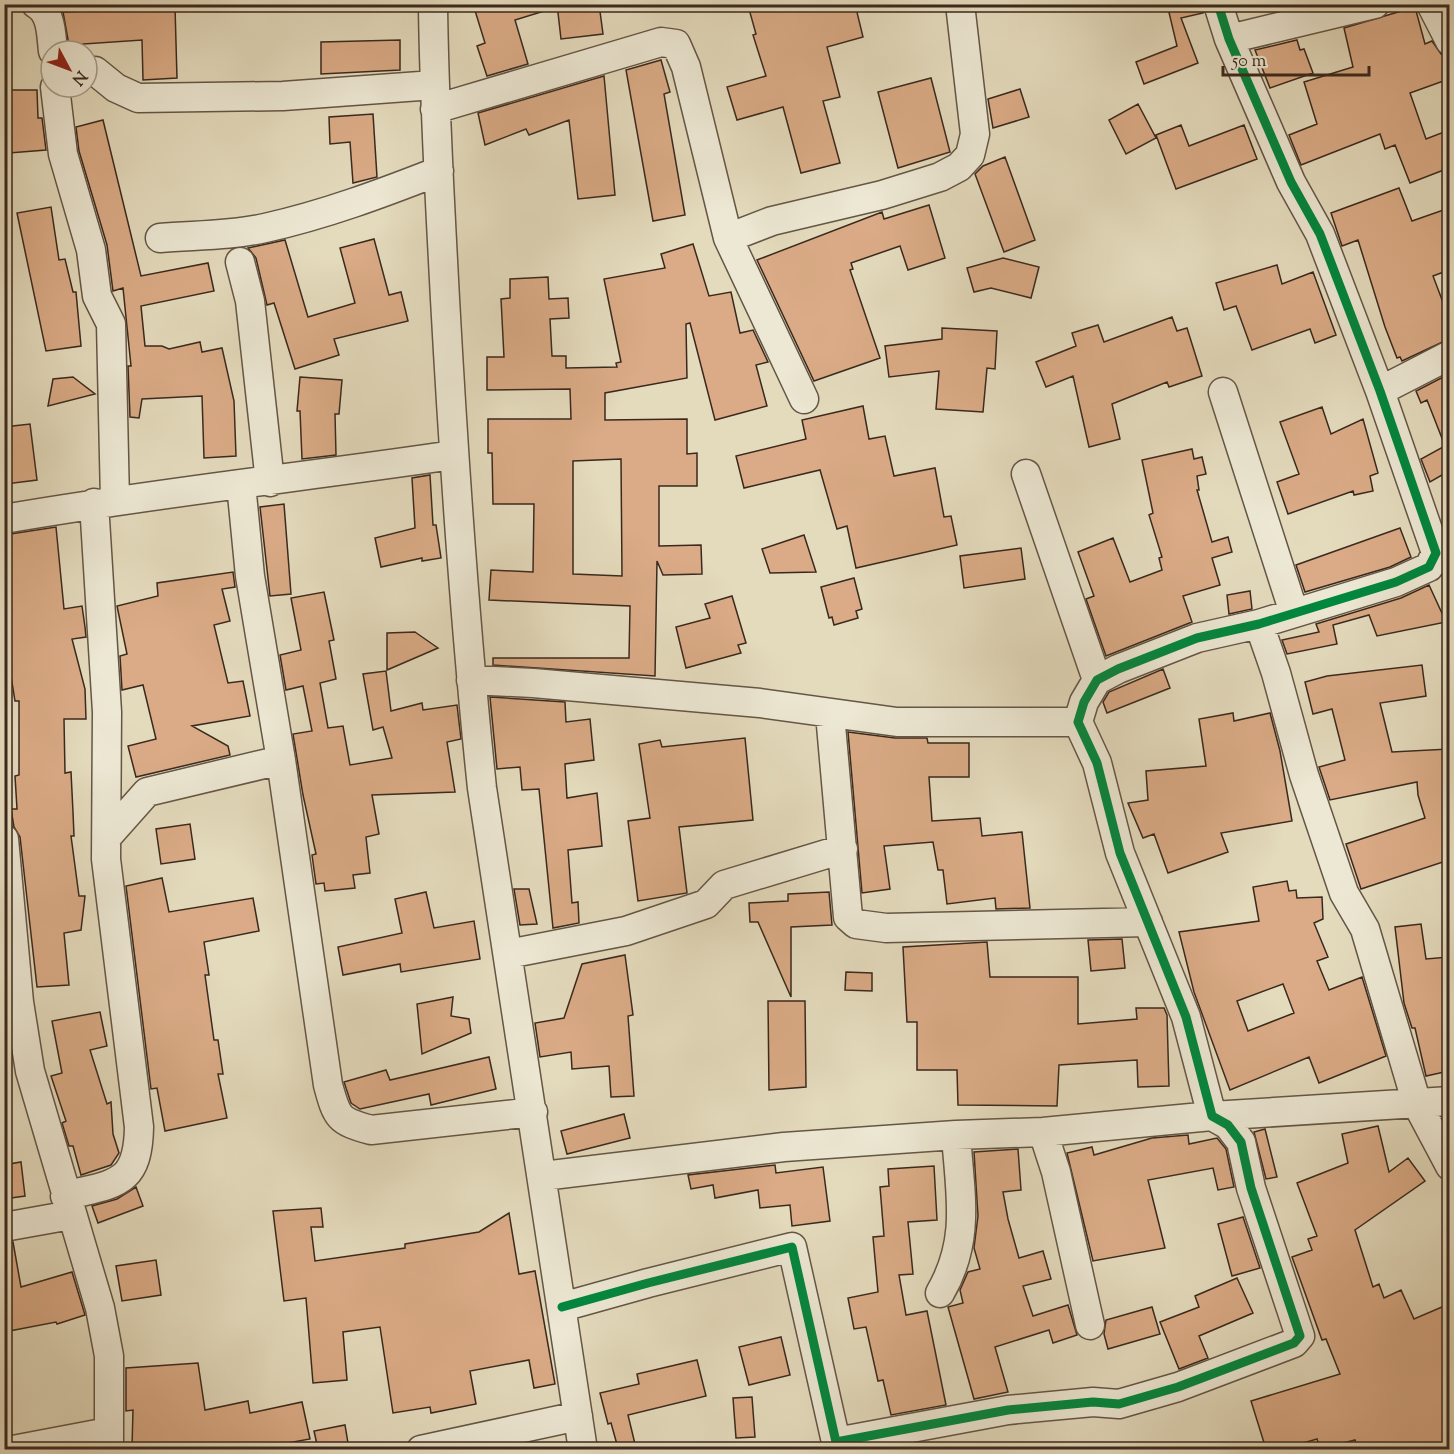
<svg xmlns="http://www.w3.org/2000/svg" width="1454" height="1454" font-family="'Sorts Mill Goudy',serif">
  <rect width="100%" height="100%" fill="#e4dbbd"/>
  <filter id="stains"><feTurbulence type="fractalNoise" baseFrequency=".00333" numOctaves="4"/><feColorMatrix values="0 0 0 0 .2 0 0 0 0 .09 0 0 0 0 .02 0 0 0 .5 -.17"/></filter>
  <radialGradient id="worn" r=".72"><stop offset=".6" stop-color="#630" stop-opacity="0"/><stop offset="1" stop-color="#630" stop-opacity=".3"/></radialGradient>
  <!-- building -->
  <path fill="#daab86" stroke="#3a291e" stroke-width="1.5" fill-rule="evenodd" d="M473 4H553L554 8 515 20 528 64 487 76 477 46 485 43Z
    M557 4H599L603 34 561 39Z
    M764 4H855L863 37 827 47 840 97 823 101 840 163 801 173 783 107 737 120 727 87 766 76 753 35 756 34 749 9Z
    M1167 4H1202L1203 13 1181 18 1198 63 1144 84 1136 62 1177 46Z
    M175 7 177 78 143 80 142 40 69 45 63 12Z
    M1415 7 1425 44 1432 41 1441 54 1446 57 1449 79 1410 93 1426 139 1449 130V168L1410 183 1395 145 1385 149 1380 134 1301 165 1289 135 1317 124 1304 82 1353 67 1344 28Z
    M400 40V70L321 74V42Z
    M1297 40 1300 50 1304 49 1313 73 1270 88 1255 50Z
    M661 60 670 92 664 94 685 215 653 221 626 70Z
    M604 76 615 195 578 199 569 120 529 135 526 129 485 145 478 113Z
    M931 78 950 152 898 168 878 92Z
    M1020 89 1029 117 993 128 988 99Z
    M4 90H37L38 118H42L46 150 9 153Z
    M1138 104 1156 138 1126 154 1109 120Z
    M373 114 377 177 353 183 350 142 330 144 329 117Z
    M103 120 141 276 208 263 214 291 141 306 145 346H162L169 349 200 342 202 352 222 348 234 401 236 456 204 458 202 396 142 399 139 418 130 417 128 366H131L123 288 113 291 107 245 79 151 76 127Z
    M1181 125 1189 146 1244 125 1257 159 1176 189 1156 135Z
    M1005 157 1035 240 1004 252 975 174 983 166Z
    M1399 188 1412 221 1449 208V270L1433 276 1444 305 1449 303V339L1402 361 1400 357 1397 358 1385 327 1358 240 1342 246 1331 213Z
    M929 205 945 258 908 270 900 246 851 263 853 269 850 270 880 358 814 381 757 260 882 212 884 219Z
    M51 207 59 260 65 259 73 292H76L81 346 46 351 17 213Z
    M374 239 389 295 401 292 408 321 334 339 339 355 295 369 274 303 267 305 256 258 248 248 285 240 308 317 355 303 340 248Z
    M693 244 709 296 731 292 740 333 753 330 768 362 756 365 767 406 715 420 690 323 686 324 687 378 605 393V420L687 419V454L697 453V486H659V546L701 545 702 574 663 575 657 561 655 676 493 665V658H629L630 606 489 600 491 570 533 572 534 504H493L492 453H488V419H571L570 389 487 390V357H504L501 299 510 298V279L548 277 549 299 568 298 569 318 550 319 552 356H566V368L617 367 616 363 621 362 604 279 665 268 661 254ZM621 459 622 576 573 574V461Z
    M1003 258 1039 267 1031 298 991 288 974 292 967 268Z
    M1277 265 1282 284 1313 272 1336 335 1315 343 1310 329 1252 350 1236 306 1224 310 1216 283Z
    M1172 317 1177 331 1187 328 1202 376 1169 387 1167 382 1112 404 1120 439 1089 447 1073 376 1046 387 1036 362 1076 346 1072 333 1098 325 1104 342Z
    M942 328 997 331 995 369 987 368 983 412 936 409 939 371 889 377 885 346 942 339Z
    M1449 374V471L1430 482 1421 459 1445 446 1427 400 1421 403 1416 391Z
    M73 377 95 394 48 406 53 379Z
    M300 377 342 380 339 414H335L336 455 302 459 300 411H297Z
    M863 406 869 439 885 436 894 476 935 468 944 517 951 516 957 545 856 568 847 526 837 529 820 470 744 488 736 456 806 439 802 420Z
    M1322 407 1331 434 1363 419 1378 473 1370 476 1373 491 1354 495 1353 491 1288 514 1277 482 1299 474 1280 422Z
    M30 424 37 480 6 484 4 427Z
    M1192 449 1194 459 1202 457 1206 474 1197 476 1199 490H1197L1212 542 1228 537 1232 552 1212 558 1220 585 1183 596 1192 622 1106 656 1086 599 1094 596 1078 552 1113 538 1130 582 1162 570 1159 558 1162 557 1149 515 1153 513 1142 460Z
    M430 475 433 525H436L441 558 422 561V558L381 567 375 538 415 528 412 478Z
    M284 504 291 594 270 596 260 507Z
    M56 527 64 609 82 606 85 627 86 637 72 639 85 689 86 719H64L65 773 71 772 73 812 74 836H71L79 896H85L81 930 64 933 69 985 37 987 20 837 14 827 11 809H17L15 776 19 775V701H15L7 651H4V535Z
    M1400 528 1411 557 1390 567 1305 592 1296 565Z
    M804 535 816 572 770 573 762 549Z
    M1021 548 1025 579 964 588 960 556Z
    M233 572 235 587 222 589 230 621 214 625 228 683 243 681 250 716 192 726 228 746 230 755 136 777 128 746 156 739 143 685 122 690 120 656 127 654 117 606 158 596 157 583Z
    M854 578 862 609 856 611 858 618 834 625 832 617 829 618 821 587Z
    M1429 585 1446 622 1377 636 1369 615 1333 625 1337 644 1287 654 1282 640 1319 632 1316 624 1401 598Z
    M1250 591 1252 609 1229 614 1227 595Z
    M324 592 334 640 329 641 336 679 320 683 328 728 343 726 350 765 392 758 383 727 373 730 363 674 386 671 391 711 422 703 423 710 457 705 461 739 447 742 455 792 372 795 379 834 366 837 370 873 353 875 355 888 325 891 324 883 316 884 312 855 316 854 303 795 293 734 312 731 303 686 286 690 280 655 301 650 291 598Z
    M732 596 746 643 738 645 741 653 686 668 676 627 710 618 705 604Z
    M415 632 438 648 387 670V633Z
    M1422 665 1426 696 1380 703 1392 752 1449 749V860L1361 889 1346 844 1425 818 1418 795 1417 782 1330 800 1319 767 1345 760 1332 709 1313 714 1305 682 1327 676Z
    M1163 669 1170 688 1107 713 1103 702 1109 692Z
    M490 697 565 702 566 722 590 719 594 760 565 764 567 798 597 793 602 846 568 850 572 903 578 902 579 923 553 928 539 789 522 790 520 767 497 769Z
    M1233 713 1234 721 1270 713 1280 751 1292 821 1221 833 1228 852 1168 873 1154 834 1143 838 1128 803 1148 800 1146 771 1206 766 1199 719Z
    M848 732 895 738H927L928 743H969V777H929L932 821 980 818 982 836 1022 832 1030 908 996 909 995 898 947 904 943 870H938L933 842 884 846 890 889 862 893Z
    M745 738 753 820 679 827 687 893 638 901 628 821 650 818 639 744 660 740 662 747Z
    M190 824 195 859 161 864 156 829Z
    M162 878 169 912 253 898 259 931 204 942 209 975H205L214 1040H218L223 1074H218L227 1118 165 1131 157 1088 151 1089 126 886Z
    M1287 881 1289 891 1296 890 1297 898 1322 897 1323 919 1314 923 1328 957 1317 961 1329 990 1362 977 1386 1056 1319 1083 1309 1057 1230 1090 1194 992 1179 932 1259 921 1253 887ZM1283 984 1294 1013 1248 1031 1237 1001Z
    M514 889H529L537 924 520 925Z
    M426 892 434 928 474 921 480 959 401 972 400 964 343 975 338 947 402 933 395 899Z
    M829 892 832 925 791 927V997L758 922H750L749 903 788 901V894Z
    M1421 924 1426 959 1449 957V1071L1426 1076 1415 1028H1412L1404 1003 1395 927Z
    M1122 939 1125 968 1091 971 1088 940Z
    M987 942 990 977H1078V1024L1137 1019 1136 1008H1164L1167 1015 1169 1086 1138 1087 1137 1060 1059 1065 1057 1106 958 1105 957 1070H917V1022H907L903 947Z
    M625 955 633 1015 628 1016 634 1096 611 1097 609 1066 572 1069 571 1052 540 1057 535 1023 564 1018 582 964Z
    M846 972 872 973V991L845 990Z
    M453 997 451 1016 469 1019 471 1033 422 1054 417 1004Z
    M768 1001H805L806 1087 769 1090Z
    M100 1012 107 1046 90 1050 107 1104 111 1102 113 1134 119 1153 111 1165 81 1175 73 1146H69L62 1123 66 1121 51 1076 62 1073 52 1021Z
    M489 1057 496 1089 431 1105 429 1094 360 1109 351 1103 344 1082 386 1070 390 1080Z
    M624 1114 630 1138 567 1154 561 1131Z
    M1378 1126 1389 1172 1408 1158 1425 1181 1355 1230 1373 1287 1379 1284 1384 1298 1401 1290 1414 1319 1449 1304V1446L1441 1449H1358L1355 1440 1320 1449 1317 1439 1283 1449H1266L1251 1401 1340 1374 1326 1339 1322 1340 1292 1257 1312 1250 1308 1239 1317 1236 1297 1183 1348 1163 1342 1134Z
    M1265 1129 1277 1177 1266 1179 1254 1132Z
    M1188 1135 1189 1144 1217 1138 1226 1149 1234 1187 1218 1190 1213 1168 1148 1180 1165 1248 1093 1261 1067 1153 1092 1147 1094 1155 1152 1138Z
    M1018 1149 1021 1190 1003 1192 1008 1219 1019 1258 1043 1251 1051 1279 1023 1286 1033 1316 1068 1305 1077 1335 1053 1343 1049 1330 995 1347 1008 1392 974 1399 948 1307 963 1303 960 1290 968 1272 980 1269 974 1248 978 1216 974 1152Z
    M21 1162 25 1196 4 1199V1165Z
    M775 1165 776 1173 823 1167 830 1221 792 1226 790 1205 760 1208 758 1190 715 1198 713 1185 691 1189 688 1175Z
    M934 1166 937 1220 908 1222 913 1274 899 1275 906 1315 927 1311 946 1405 891 1415 883 1380 878 1381 866 1327 854 1329 848 1298 878 1292 873 1237 884 1236 880 1187 889 1186 888 1169Z
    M136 1187 143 1206 98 1223 92 1206 117 1199Z
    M321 1208 323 1227H311L315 1261 405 1248V1244L479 1232 509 1213 519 1274 535 1271 555 1384 534 1388 529 1360 470 1371 476 1404 431 1413 430 1407 393 1413 380 1327 343 1332 347 1380 313 1383 306 1298 284 1301 273 1211Z
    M1243 1217 1260 1268 1232 1276 1218 1224Z
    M13 1242 21 1287 72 1272 85 1315 57 1324 56 1322 4 1332V1243Z
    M156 1260 161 1295 122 1301 116 1266Z
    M1237 1278 1253 1313 1199 1336 1208 1358 1179 1369 1160 1322 1199 1307 1195 1296Z
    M1152 1307 1160 1334 1108 1349 1104 1334 1106 1320Z
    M781 1337 790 1375 749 1385 739 1347Z
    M697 1360 706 1396 628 1415 635 1444 618 1448 611 1423 608 1424 600 1393 639 1384 637 1374Z
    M198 1363 205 1410 248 1401 250 1413 302 1402 310 1439 254 1449 132 1447 133 1410 126 1411V1368Z
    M752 1397 755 1437 736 1438 733 1398Z
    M345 1425 348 1443 318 1449 314 1431Z"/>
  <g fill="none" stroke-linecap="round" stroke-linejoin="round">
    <!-- minor casing -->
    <g stroke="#645646" stroke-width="31">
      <path id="minor" d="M36 4C52 13 51 35 53 51
        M433 4C434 103 440 201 445 299 454 463 465 626 482 788L583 1450
        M1431 4 1450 41
        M1229 39 1375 4
        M95 71 116 88 138 98 283 96 434 85
        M55 87 63 154 91 250 97 296 111 324 115 501
        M435 109 661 42 676 44 686 67 728 238 804 399
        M160 238C195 235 230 236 265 228 324 215 383 193 439 171
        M728 238 772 221 882 195 940 177 959 167 970 155 975 134 960 4
        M240 262 250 301 270 482
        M1380 391 1450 355
        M1223 392 1294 613
        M1026 474 1097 680
        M241 484 250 576 281 760 328 1085C337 1118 338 1121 371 1130L533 1112
        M4 519C153 493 304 477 453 455
        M1259 624 1276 673 1304 775 1344 893 1365 929 1417 1104 1450 1166
        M471 680 533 683 760 703 897 722H1078
        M830 714 848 917 856 924 886 928 1148 922
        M107 837 147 792 281 760
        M4 839 19 1002 30 1071 100 1308 109 1356V1450
        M508 954 626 931 706 904 724 885 843 849
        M1043 1132 1056 1172 1090 1325
        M543 1176 784 1147 956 1135 1043 1132 1212 1116 1450 1101
        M65 1196C115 1183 138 1186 139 1127L106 859 107 712 94 503
        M4 1227 71 1215
        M940 1293C971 1240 960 1194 956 1135
        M562 1307 648 1283 792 1247 836 1442 1008 1410 1093 1402 1119 1404 1178 1387 1294 1343 1300 1336 1251 1188 1241 1142 1228 1125 1212 1116 1186 1017 1120 853 1097 763 1078 722 1084 702 1097 680 1118 669 1197 638 1259 624 1396 582 1429 567 1436 553 1380 391 1320 234 1291 182 1229 39 1218 4
        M13 1450 108 1432
        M421 1450 578 1416"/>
    </g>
    <!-- minor -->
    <use href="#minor" stroke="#ede8d4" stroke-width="28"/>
    <!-- cycleway casing -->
    <g stroke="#ede8d4" stroke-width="13">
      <path id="cycleway" d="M562 1307 648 1283 792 1247 836 1442 1008 1410 1093 1402 1119 1404 1178 1387 1294 1343 1300 1336 1251 1188 1241 1142 1228 1125 1212 1116 1186 1017 1120 853 1097 763 1078 722 1084 702 1097 680 1118 669 1197 638 1259 624 1396 582 1429 567 1436 553 1380 391 1320 234 1291 182 1229 39 1218 4"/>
    </g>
    <!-- cycleway -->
    <use href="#cycleway" stroke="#00873e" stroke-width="9"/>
  </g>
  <!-- margin -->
  <rect width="1454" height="1454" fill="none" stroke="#e4dbbd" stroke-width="24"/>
  <rect x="6" y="6" width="1442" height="1442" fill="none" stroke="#3a291e" stroke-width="3"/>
  <rect x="12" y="12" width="1430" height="1430" fill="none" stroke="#3a291e" stroke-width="1.5"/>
  <!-- north arrow -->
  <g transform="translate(69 69) rotate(131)"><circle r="28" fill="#ede8d4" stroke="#a59c8b" stroke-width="1.5"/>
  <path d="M0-4.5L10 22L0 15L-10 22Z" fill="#8f2418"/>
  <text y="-9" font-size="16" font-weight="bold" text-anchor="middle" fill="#3a291e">N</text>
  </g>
  <!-- scale -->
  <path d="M1223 66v9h146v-9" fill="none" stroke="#3a291e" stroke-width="3"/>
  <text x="1232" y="66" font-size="18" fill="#3a291e" stroke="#ede8d4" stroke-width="4.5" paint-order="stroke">50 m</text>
  <rect width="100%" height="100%" filter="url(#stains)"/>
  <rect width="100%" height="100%" fill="url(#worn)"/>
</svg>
